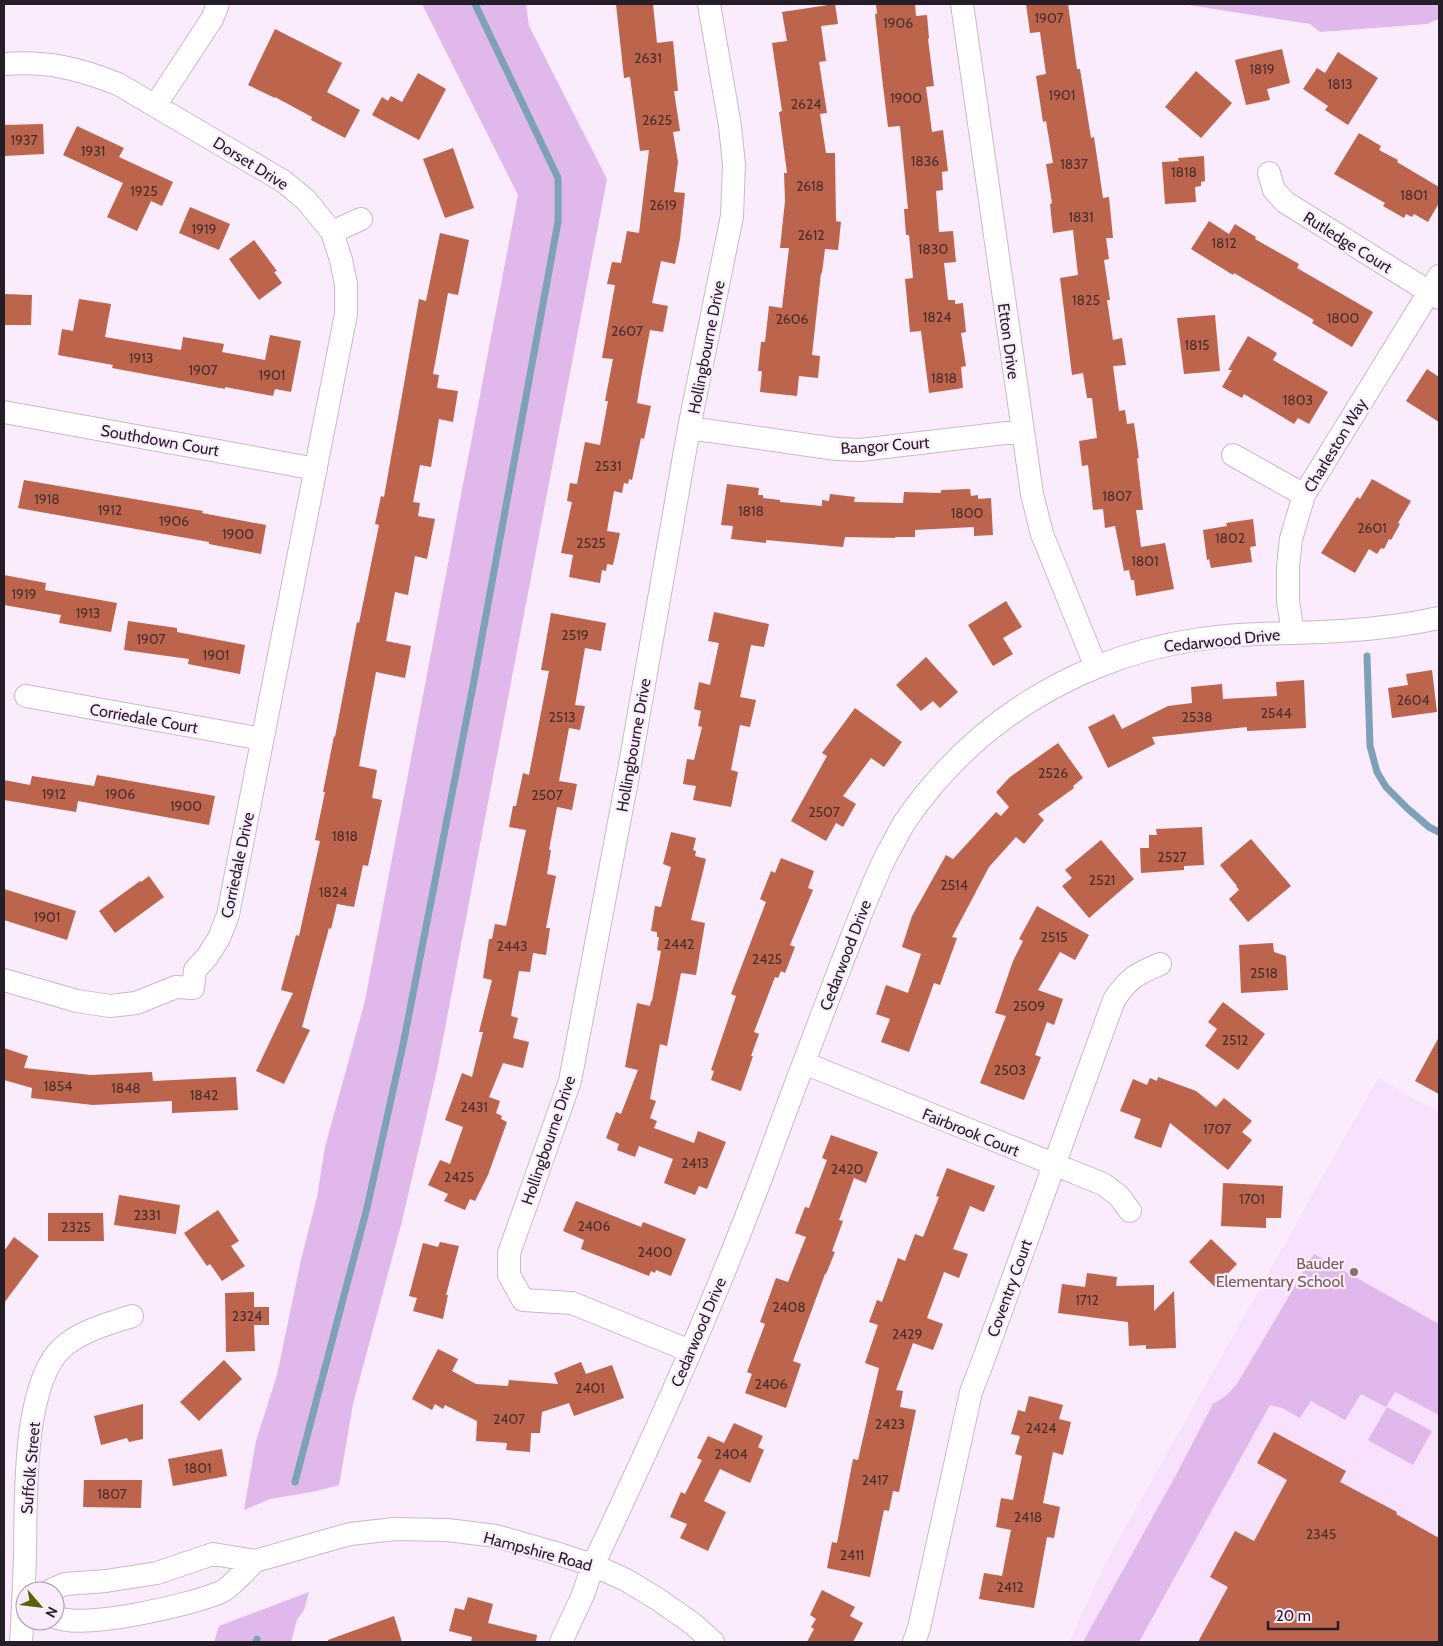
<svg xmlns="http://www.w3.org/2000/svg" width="1443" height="1646" font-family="Cabin,sans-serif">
  <rect width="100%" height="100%" fill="#faecfd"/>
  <!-- built -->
  <path fill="#f7e1fd" d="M1378 1078 1439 1113V1642H1069L1107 1560Z"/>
  <!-- green -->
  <path fill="#e1b8eb" d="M422 4H526L529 26 607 179 437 1070 402 1221 353 1404 339 1485 317 1491 270 1499 244 1510 256 1441 277 1375 301 1260 317 1197 325 1147 365 1001 518 195Z
    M1182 4H1439V19L1427 24 1320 32 1310 24Z
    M1314 1254 1439 1324V1415L1395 1392 1386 1407 1361 1394 1345 1420 1311 1401 1300 1418 1282 1408 1270 1405 1139 1642H1083L1176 1475 1213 1404 1226 1396 1237 1384Z
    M1387 1407 1432 1431 1413 1465 1368 1440Z
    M309 1592 304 1610 297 1620 291 1642H214L219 1626Z"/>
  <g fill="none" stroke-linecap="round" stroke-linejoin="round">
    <!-- stream -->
    <path stroke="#7ca1b9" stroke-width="7" d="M1367 656 1370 746 1377 772 1386 787 1407 808 1429 827 1439 832
      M295 1482 367 1208 403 1045 473 686 558 222V178L475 4
      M256 1642 257 1639"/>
  </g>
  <!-- building -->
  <path fill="#bc654c" d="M616 4H653L657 43 673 41 678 91H674L680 131 673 132 678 162 674 192 685 193 680 239 675 264 661 261 652 303 668 306 663 332 650 330 641 378 637 403 651 406 644 439 641 438 632 480 629 479 628 484 624 483 622 493 614 491 607 531 620 533 613 565 607 564 606 571 602 570 600 583 569 577 573 555 561 553 572 502 567 501 570 483 577 484 585 442 600 445 608 401H605L613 359 602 358 615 285 607 284 612 262 621 263 627 231 639 233 649 150 640 151 630 77 624 78Z
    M835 4 838 24 821 26 826 61 819 62 827 113 820 114 826 153H835L836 221 841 222 838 250 825 249 822 273H821L812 355 820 356 818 378 799 376 797 396 760 392 762 371H758L761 342H765L769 306 782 308 789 248H780L785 201 784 173H787L779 112 782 111 772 43 787 41 782 12Z
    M876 4H915L916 16 927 15 929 38 928 39 934 86 926 87 932 132 943 130 948 171 942 172 943 190 936 191 939 232 953 231 956 262 944 263 948 300H955V304L963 303 966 332 961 333 966 366 961 367 963 388 929 393 921 331 910 332 905 279 913 278 909 235H906L904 209H908L900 126 888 127 881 69 875 14H877Z
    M1026 4H1068L1077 69H1080L1091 138 1094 137 1103 198 1109 197 1113 238H1106L1109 259 1104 260 1110 300H1107L1113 340 1122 338 1126 365 1113 366 1119 411 1125 410 1127 424 1134 423 1139 458H1137L1143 510H1136L1141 547 1165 543 1174 589 1136 596 1134 580H1131L1129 570 1124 571 1115 526 1105 528 1103 509 1093 510 1088 465 1082 466 1079 441 1097 438 1092 398H1087L1083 373 1072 375 1060 278 1078 275 1073 230 1053 233 1050 204 1052 203 1046 164 1053 163 1046 121 1043 122 1036 76 1046 74 1040 32 1030 33Z
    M275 29 342 63 327 92 360 110 345 138 311 120 312 117 275 97V98L248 85Z
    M1282 49 1290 83 1267 89 1270 100 1246 105 1235 60Z
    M1338 52 1378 78 1348 125 1325 110 1328 106 1303 89 1317 68 1325 73Z
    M1196 71 1232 103 1201 138 1165 107Z
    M418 73 446 89 419 140 372 115 382 97 388 101 391 96 402 102Z
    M43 124 44 154 4 156V125Z
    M77 126 124 148 119 157 173 182 162 206 151 201 137 231 107 217 123 183 63 155Z
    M1359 133 1381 146 1379 150 1398 160 1397 162 1439 187V203L1428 222 1414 214 1412 217 1406 214 1404 218 1383 206 1385 203 1334 174Z
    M453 148 474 208 445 218 423 159Z
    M1204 156 1205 181 1201 182V186L1195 187 1196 202 1165 204 1162 162 1179 161 1178 158Z
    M190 207 230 224 219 250 179 233Z
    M1209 221 1229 234 1235 224 1256 237 1255 239 1299 264 1297 268 1373 312 1352 347 1312 323 1314 320 1234 273 1233 275 1191 249Z
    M440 233 469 240 458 295 448 293 433 374 439 375 437 388 458 391 453 422 439 419 431 467 420 465 413 502 420 503 418 516 435 519 427 559 415 556 408 595 395 592 386 641 411 646 405 678 376 672 359 766 377 770 372 798 382 800 368 866 363 865 354 907 337 904 331 929 329 928 302 1027 310 1030 284 1084 256 1071 293 993 281 990 296 935 299 936 320 841 315 840 325 792H323L334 736 335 737 357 622 359 623 379 525 375 524 381 496 384 497 419 299 426 301Z
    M254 240 277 271 274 272 282 283 259 300 229 259Z
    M4 294 32 295 31 325H4Z
    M79 299 111 304 105 337 181 350 183 337 224 344 222 352 265 360 270 335 301 341 291 392 275 389 273 396 225 387V389L112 368 113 365 58 355 62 329 73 331Z
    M1215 315 1220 371 1184 374 1177 318Z
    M1248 336 1277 353 1273 360 1328 392 1309 424 1298 418 1294 424 1244 394 1242 398 1222 387 1232 370H1228Z
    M1427 369 1439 377V422L1406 401Z
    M1372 479 1411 501 1398 523 1400 524 1391 540 1389 539 1384 549 1381 548 1377 554 1369 549 1355 573 1321 553 1357 497 1360 499Z
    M24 480 203 511 202 513 266 525 261 554 209 544V542L18 508Z
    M727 484 759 488 758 495H763V498L780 500V502L822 506V500L829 501 830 494 855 497 854 502 903 503 904 492 941 493V490L970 489 971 496 978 495V499L991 498 993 535 974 536V527L915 530V537H895V538L845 537 843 547 766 540V543L731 539 733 526 721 525Z
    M1253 519 1256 546 1250 547 1252 562 1211 568 1209 559 1207 560 1203 530 1227 526 1226 523Z
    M4 575 46 583 45 590 117 603 111 632 59 623 61 615 4 605Z
    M1006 601 1022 627 1003 638 1013 654 993 666 968 625Z
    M714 612 769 624 764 647 751 645 740 697 756 700 750 727 740 725 731 770 738 772 731 807 693 800 696 786 683 784 687 759 694 760 702 727 698 726 701 711 694 709 699 682 710 685 719 643 708 641Z
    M551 613 606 623 601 651 585 648 575 705 585 706 580 730 569 728 559 781 577 784 572 810 557 807 549 850H551L547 874 556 876 546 928H550L546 955 533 953 530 972 519 971 511 1016 518 1018 513 1038 529 1042 523 1068 503 1063 489 1097 500 1101 496 1113 502 1116 501 1119 507 1122 488 1175 475 1201 470 1199 465 1210 444 1201 448 1194 428 1185 440 1160 450 1164 463 1127 445 1120 462 1073 472 1077 483 1032H479L492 980 483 978 489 939H492L495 924 506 926 507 922 526 830 509 827 513 806H516L523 773 529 775 549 671 541 670Z
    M128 621 177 628V632L245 645 240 674 188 664 189 659 124 650Z
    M926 657 958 692 940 708 933 701 921 711 896 685Z
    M1432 670 1437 712 1392 718 1388 688 1408 685 1406 674Z
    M1304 680 1306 728 1247 731V727L1152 737 1155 744 1108 768 1088 727 1114 714 1122 729 1168 706 1192 703 1191 687 1222 684 1223 699 1277 696 1276 682Z
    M855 708 902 742 884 767 871 758 843 796 856 804 843 827 836 823 826 841 791 821 827 756 822 753Z
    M1058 743 1083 778 1073 786 1074 788 1038 814 1044 820 1024 844 1016 837 989 867 952 937 957 938 940 985 934 983 909 1052 881 1042 890 1019 876 1014 886 985 908 993 921 954 902 947 912 916 946 855 953 859 996 812 1001 816 1009 807 996 792 1010 777Z
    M97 775 215 796 209 825 78 801 76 812 4 800V780L30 785 32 776 94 786Z
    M1202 827 1204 865 1184 866V870L1141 873 1140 848H1149V835H1157L1156 829Z
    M671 832 696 838 693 850 696 851 695 856 706 859 691 920 705 923 696 975 681 973 667 1046 660 1044 650 1099 656 1101 650 1118 657 1121 654 1128 694 1143 698 1131 726 1142 707 1189 699 1186 695 1195 664 1183 673 1159 639 1146 635 1157 617 1150 619 1144 606 1138 616 1112 621 1114 638 1070 625 1067 637 1003 650 1006 651 1001H652L661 951 657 950 659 937H657V932L651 931 655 906 661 907 671 867 663 864Z
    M1251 839 1291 886 1248 922 1229 899 1239 890 1236 886H1237L1220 865Z
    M1101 840 1134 879 1089 918 1062 886 1072 878 1065 870Z
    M781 858 814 871 808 888 813 890 790 945 795 947 785 973 781 971 778 978 775 977 754 1032 759 1034 751 1056H753L741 1091 711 1080 714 1071 711 1070 736 996 731 994 766 902 760 899 771 871 775 873Z
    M149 876 164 897 115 933 99 911 140 881 141 882Z
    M4 889 76 911 67 940 4 920Z
    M1037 906 1089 935 1075 960 1060 952 1038 990 1063 999 1054 1025 1047 1022 1035 1055 1041 1057 1024 1100 980 1083 1006 1016 995 1013 1013 961 1023 941 1019 939Z
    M1273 943 1274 952 1286 956 1288 990 1241 993 1239 945Z
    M1223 1002 1265 1034 1238 1070 1205 1046 1217 1029 1208 1022Z
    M1439 1037V1094L1415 1081Z
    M4 1048 28 1056 24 1068 91 1075 152 1072 153 1081 236 1077 238 1110 172 1113V1101L93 1105 31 1098 32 1088 4 1080Z
    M1158 1077 1196 1091 1216 1107 1224 1098 1252 1121 1242 1132 1252 1140 1228 1170 1170 1123 1161 1148 1134 1138 1141 1119 1120 1111 1133 1079 1147 1085 1150 1078 1157 1081Z
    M831 1135 878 1152 866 1183 854 1178 839 1220 843 1221 832 1251 835 1252 826 1274H825L793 1361 801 1364 786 1408 745 1393 752 1374 747 1372 765 1324 760 1322 776 1278 788 1282 806 1237 795 1233 805 1207 809 1208 827 1160 822 1158Z
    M947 1168 995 1186 984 1212 970 1206 953 1249 968 1254 959 1278 944 1272 927 1318 943 1324 933 1350 913 1343 896 1390 903 1391 900 1407 916 1410 899 1492 893 1491 889 1511 884 1510 870 1577 827 1568 832 1542 837 1543 853 1459 858 1460 879 1368 865 1363 878 1325 869 1322 877 1300 882 1302 898 1258 905 1261 915 1234 923 1237 939 1197 936 1196Z
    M1223 1183 1283 1186 1281 1218H1266V1228L1221 1226Z
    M119 1195 180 1205 176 1234 114 1225Z
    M576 1201 641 1227 643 1222 686 1239 671 1276 656 1270 655 1273 651 1271 649 1276 581 1249 584 1240 563 1231Z
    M218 1210 239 1241 231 1246 245 1266 222 1281 210 1264 207 1266 184 1233Z
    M48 1213H103L104 1241H48Z
    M14 1237 39 1256 4 1303V1251Z
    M1211 1239 1237 1264 1215 1287 1189 1262Z
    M440 1242 459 1246 446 1295H448L443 1319 413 1311 417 1298 409 1296 423 1243 438 1247Z
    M1087 1273 1117 1277 1116 1286 1154 1285V1311L1174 1291 1176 1348 1146 1349V1345L1129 1346 1128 1322 1058 1313 1062 1284 1085 1287Z
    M254 1292V1307H269V1325H254L255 1351 226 1352 225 1293Z
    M438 1349 458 1359 452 1371 476 1384 508 1386 509 1380 558 1384 554 1373 581 1362 586 1374 612 1365 624 1398 574 1416 569 1403 542 1412 540 1433H531L530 1452 506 1450 507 1443 476 1441 477 1421 445 1405 443 1409 435 1404 432 1410 412 1399Z
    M224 1360 242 1379 199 1421 180 1402Z
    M1029 1396 1063 1405 1059 1419 1071 1422 1063 1455 1053 1452 1043 1503 1060 1507 1054 1538 1047 1537 1034 1608 979 1599 984 1573 1002 1576 1011 1530 996 1527 1001 1498 1013 1500 1022 1456 1015 1454 1020 1436 1011 1434 1018 1410 1025 1412Z
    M143 1404V1439L129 1442 127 1438 101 1445 94 1416Z
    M734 1423 763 1436 758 1447 764 1450 750 1483 720 1469 704 1501 726 1512 708 1551 680 1538 687 1524 670 1517 681 1492 685 1494 702 1460 697 1458 708 1436 724 1443Z
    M1274 1432 1346 1471 1340 1482 1397 1512 1396 1514 1439 1538V1642H1198L1228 1587 1210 1577 1235 1531 1254 1541 1287 1480 1257 1463Z
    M222 1449 227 1476 173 1486 168 1459Z
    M84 1480H142L141 1508 83 1507Z
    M822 1590 855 1607 850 1616 863 1623 853 1642H807L814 1629 811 1627 816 1619 810 1615Z
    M468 1597 493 1604 488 1623 537 1635 536 1642H471L472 1637 449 1631 455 1608 464 1610Z
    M394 1616 402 1642H328V1640Z"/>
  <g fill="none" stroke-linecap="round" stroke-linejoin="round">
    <!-- street casing -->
    <g stroke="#ccb6d1" stroke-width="24">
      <path id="street" d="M962 4 1032 494 1042 534 1096 667
        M4 64C48 61 77 68 118 84L283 181 306 200 332 232 341 260 346 284V314L228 915 219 938 207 957 195 970 193 988 176 987 136 1003 110 1006 77 1001 4 980
        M155 106 212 19 218 4
        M1269 173 1274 190 1285 202 1439 298
        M332 232 361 219
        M4 412 316 469
        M689 428 836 449 860 450 1022 431
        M1233 455 1304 495
        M1293 633 1288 601V566L1291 539 1304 495 1439 276
        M26 696 262 739
        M804 1063 1103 1184 1119 1196 1130 1211
        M690 1351 572 1303 523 1300 509 1275V1253L570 1081 629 770 689 428 732 216 734 165 730 126 709 4
        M49 1591 65 1584 106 1581 157 1573 213 1554 255 1561 350 1534 395 1529 447 1530 496 1536 549 1551 593 1565 626 1580 659 1600 693 1624 713 1642
        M55 1617C83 1630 191 1605 221 1592 230 1588 247 1569 255 1561
        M21 1642C23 1613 24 1584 25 1555 26 1502 22 1383 63 1347 83 1330 108 1324 132 1316
        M561 1642 583 1595 593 1565C655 1435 714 1304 764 1170 789 1101 815 1033 841 965 856 927 869 890 887 854 893 844 898 833 904 823 953 751 1017 699 1099 666 1129 654 1161 645 1194 640 1242 632 1292 634 1341 631 1374 629 1407 625 1439 618
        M914 1642 919 1628 971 1392 980 1369 1114 1000C1129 977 1137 974 1160 964"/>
    </g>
    <!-- street -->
    <use href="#street" stroke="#fff" stroke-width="22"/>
  </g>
  <!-- markers -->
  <circle fill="#8d6e63" stroke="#faecfd" stroke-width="2" cx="1354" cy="1272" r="5"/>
  <g text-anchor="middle" stroke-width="4.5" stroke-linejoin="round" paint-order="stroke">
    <!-- number labels -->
    <g font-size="14" fill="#4b2f30">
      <text x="1049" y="23">1907</text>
      <text x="898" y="28">1906</text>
      <text x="648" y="63">2631</text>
      <text x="1262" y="74">1819</text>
      <text x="1340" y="89">1813</text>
      <text x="1062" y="100">1901</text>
      <text x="906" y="103">1900</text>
      <text x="806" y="109">2624</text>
      <text x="657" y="125">2625</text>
      <text x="24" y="145">1937</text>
      <text x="93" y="156">1931</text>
      <text x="925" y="166">1836</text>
      <text x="1074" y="169">1837</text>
      <text x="1184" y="177">1818</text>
      <text x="810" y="191">2618</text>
      <text x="144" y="196">1925</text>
      <text x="1414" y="200">1801</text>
      <text x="663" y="210">2619</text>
      <text x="1081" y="222">1831</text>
      <text x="204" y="234">1919</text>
      <text x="811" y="240">2612</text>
      <text x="1224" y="248">1812</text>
      <text x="933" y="254">1830</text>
      <text x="1086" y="305">1825</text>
      <text x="937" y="322">1824</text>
      <text x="1343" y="323">1800</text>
      <text x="792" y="324">2606</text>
      <text x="627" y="336">2607</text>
      <text x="1197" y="350">1815</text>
      <text x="141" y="363">1913</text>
      <text x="203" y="375">1907</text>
      <text x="272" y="380">1901</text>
      <text x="944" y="383">1818</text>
      <text x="1298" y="405">1803</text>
      <text x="608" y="471">2531</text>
      <text x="1117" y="501">1807</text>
      <text x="47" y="504">1918</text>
      <text x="110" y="515">1912</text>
      <text x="751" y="516">1818</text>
      <text x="967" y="518">1800</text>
      <text x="174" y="526">1906</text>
      <text x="1372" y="533">2601</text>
      <text x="238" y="539">1900</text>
      <text x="1230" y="543">1802</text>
      <text x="591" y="548">2525</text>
      <text x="1145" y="566">1801</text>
      <text x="24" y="599">1919</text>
      <text x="88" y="618">1913</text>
      <text x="575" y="640">2519</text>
      <text x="151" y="644">1907</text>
      <text x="216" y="660">1901</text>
      <text x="1413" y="705">2604</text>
      <text x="1276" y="718">2544</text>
      <text x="562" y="722">2513</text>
      <text x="1197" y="722">2538</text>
      <text x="1053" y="778">2526</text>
      <text x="54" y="799">1912</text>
      <text x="120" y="799">1906</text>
      <text x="547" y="800">2507</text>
      <text x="186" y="811">1900</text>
      <text x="824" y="817">2507</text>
      <text x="345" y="841">1818</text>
      <text x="1172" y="862">2527</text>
      <text x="1102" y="885">2521</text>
      <text x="954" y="890">2514</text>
      <text x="333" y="897">1824</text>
      <text x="47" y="922">1901</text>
      <text x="1054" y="942">2515</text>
      <text x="679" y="949">2442</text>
      <text x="512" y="951">2443</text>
      <text x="767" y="964">2425</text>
      <text x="1264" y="978">2518</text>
      <text x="1029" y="1011">2509</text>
      <text x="1235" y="1045">2512</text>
      <text x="1010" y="1075">2503</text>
      <text x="58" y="1091">1854</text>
      <text x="126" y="1093">1848</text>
      <text x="204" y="1100">1842</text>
      <text x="474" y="1112">2431</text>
      <text x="1217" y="1134">1707</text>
      <text x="695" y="1168">2413</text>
      <text x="847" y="1174">2420</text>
      <text x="459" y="1182">2425</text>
      <text x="1252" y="1204">1701</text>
      <text x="147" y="1220">2331</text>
      <text x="594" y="1231">2406</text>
      <text x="76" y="1232">2325</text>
      <text x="655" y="1257">2400</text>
      <text x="1087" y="1305">1712</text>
      <text x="789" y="1312">2408</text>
      <text x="247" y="1321">2324</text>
      <text x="907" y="1339">2429</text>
      <text x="771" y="1389">2406</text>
      <text x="590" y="1393">2401</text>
      <text x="509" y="1424">2407</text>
      <text x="890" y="1429">2423</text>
      <text x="1041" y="1433">2424</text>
      <text x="731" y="1459">2404</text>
      <text x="198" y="1473">1801</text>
      <text x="875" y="1485">2417</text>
      <text x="112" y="1499">1807</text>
      <text x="1028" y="1522">2418</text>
      <text x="1321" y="1539">2345</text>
      <text x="852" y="1560">2411</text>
      <text x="1010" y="1592">2412</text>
    </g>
    <!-- street labels -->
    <g font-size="16" fill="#251d27" stroke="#faecfd">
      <text transform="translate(251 163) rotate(32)" y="6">Dorset Drive</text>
      <text transform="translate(1348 242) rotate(32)" y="6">Rutledge Court</text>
      <text transform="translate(1009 341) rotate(82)" y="6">Etton Drive</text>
      <text transform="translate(706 347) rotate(-79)" y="6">Hollingbourne Drive</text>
      <text transform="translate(160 440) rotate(10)" y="6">Southdown Court</text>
      <text transform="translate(885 445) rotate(-4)" y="6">Bangor Court</text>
      <text transform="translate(1335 445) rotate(-59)" y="6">Charleston Way</text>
      <text transform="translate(1222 640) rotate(-6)" y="6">Cedarwood Drive</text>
      <text transform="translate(144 718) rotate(10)" y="6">Corriedale Court</text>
      <text transform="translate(633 745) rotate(-80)" y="6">Hollingbourne Drive</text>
      <text transform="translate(237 865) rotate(-78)" y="6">Corriedale Drive</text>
      <text transform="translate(845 955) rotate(-69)" y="6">Cedarwood Drive</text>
      <text transform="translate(971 1132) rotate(22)" y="6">Fairbrook Court</text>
      <text transform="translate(548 1140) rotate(-71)" y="6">Hollingbourne Drive</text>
      <text transform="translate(1009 1288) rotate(-70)" y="6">Coventry Court</text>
      <text transform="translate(698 1332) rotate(-67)" y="6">Cedarwood Drive</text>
      <text transform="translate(30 1468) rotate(-85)" y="6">Suffolk Street</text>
      <text transform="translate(538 1551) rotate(15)" y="6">Hampshire Road</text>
    </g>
    <!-- education labels -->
    <g font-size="16" fill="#785e54" stroke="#faecfd" text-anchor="end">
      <text x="1344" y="1269">Bauder<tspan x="1344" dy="18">Elementary School</tspan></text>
    </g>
  </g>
  <!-- border -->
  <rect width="1443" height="1646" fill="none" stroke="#251d27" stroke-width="10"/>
  <!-- north arrow -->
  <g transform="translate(40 1606) rotate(118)"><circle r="24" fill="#faecfd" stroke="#a599a7"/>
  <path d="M0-4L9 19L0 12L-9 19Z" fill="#566407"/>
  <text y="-8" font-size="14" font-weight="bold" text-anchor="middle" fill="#251d27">N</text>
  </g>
  <!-- scale -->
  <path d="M1268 1621v8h70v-8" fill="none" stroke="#251d27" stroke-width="2.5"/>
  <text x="1276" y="1621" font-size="15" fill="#251d27" stroke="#faecfd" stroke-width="4" paint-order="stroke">20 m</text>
</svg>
